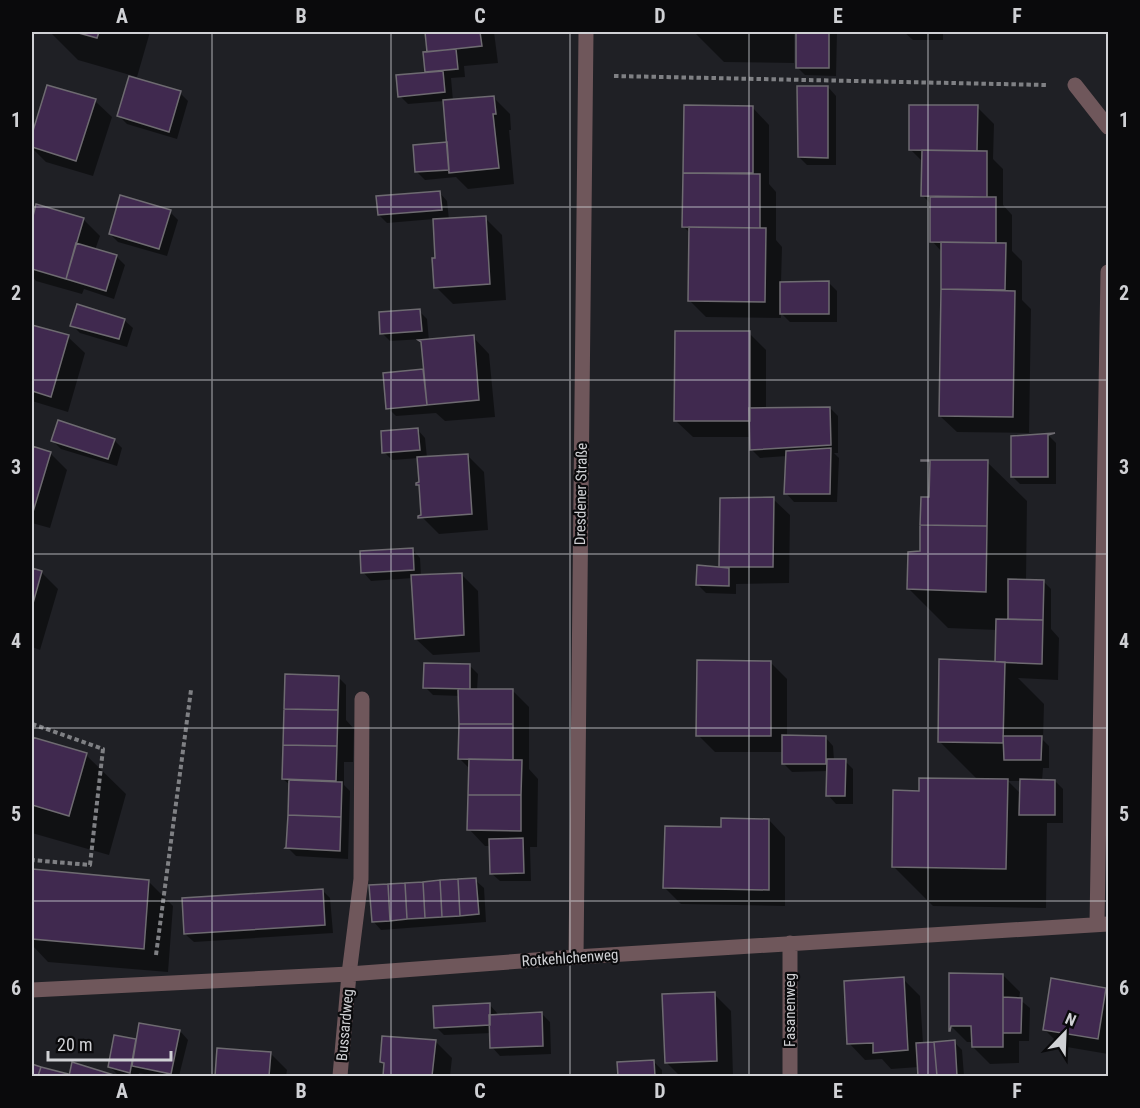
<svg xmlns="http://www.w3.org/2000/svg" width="1140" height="1108" font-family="'Roboto Condensed',sans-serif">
  <rect width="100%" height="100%" fill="#1f2025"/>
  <!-- shadow -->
  <path fill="#0007" fill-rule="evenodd" d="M50 32H150L137 77 78 60Z
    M426 32H494L498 63 464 66 465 77 451 78 453 101 493 97 510 114 511 130H509L514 184 468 189 456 177 425 180 417 172 448 143 444 101 408 104 400 96 426 74 424 53 428 51Z
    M694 32H794V63L724 62Z
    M797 32H837L836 76 805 75 797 67Z
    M904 32H943V40H913Z
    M989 32H1021V34H991Z
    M48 87 95 101 112 117 93 176 46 162 32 148V139Z
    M828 87 836 96V165H807L799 157Z
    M180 93 188 101 177 139 127 124 119 116Z
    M685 107 753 108 769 125V184L776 192V240L782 247 781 283H829L837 291V322H790L781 313V318L706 317 689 300 690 233 684 227Z
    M977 107 994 124 993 159 1003 169V205L1012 215V251L1022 261V300L1031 309 1029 433 957 432 940 416 942 252 932 241V205L923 196V162L910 149Z
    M439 192 447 201 449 220 485 218 502 235 506 300 453 304 436 287 434 219 387 223 379 215Z
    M37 205 83 219 100 236 95 250 116 256 125 265 114 299 84 289 82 294 36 281 32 276V225Z
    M170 212 178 220 167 256 118 242 110 234Z
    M419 311 427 319 429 341 473 337 489 354 495 417 445 421 436 413 396 416 388 408 423 371 426 374 423 339 390 341 382 333Z
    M124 320 133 328 127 347 80 333 72 325Z
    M32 326 68 337 85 353 68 412 32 401Z
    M749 333 766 350V409L830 408 838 416V453H834L839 458 837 502H794L786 493 787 456 760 458 752 450 751 437H693L676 421Z
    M417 429 425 438 427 458 467 455 484 472 488 530 439 534 422 517 419 458 392 460 384 452Z
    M1048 435 1056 443V484H1020L1012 476Z
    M114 440 122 448 117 466 61 449 53 441Z
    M32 448 50 453 67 470 50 528 32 523Z
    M987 462 1027 501 1026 581H1043L1051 589V629L1059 638 1058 680 1018 678 1044 704 1043 740 1049 746V768H1043L1042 781H1055L1063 789V823H1047L1046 908 933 906 893 866 920 793 978 780 939 741 997 663V630L948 628 908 588 921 553 931 499ZM1008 781H1021V794Z
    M722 499H773L790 515 789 583 736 584V594L706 593 698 585 721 570Z
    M412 549 420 558 421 576 461 574 478 591 480 652 433 655 416 639 413 578 371 581 363 572Z
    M32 569 41 572 58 589 40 650 32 647Z
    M771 663 787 679V736L825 737 833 746 834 760 845 761 853 769V804H836L828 795V771L792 772 784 764V752H715L698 735Z
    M470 666 478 674 477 690 513 691 529 707V769L538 779 537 847H530L531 881H500L491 873V846H485L469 829 470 769 460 759 461 696 433 695 425 687Z
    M338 677 346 685V720L354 729 353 762H344V785L350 791 348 859 296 856 288 848 291 786 283 779Z
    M32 738 86 755 126 794 109 855 32 833Z
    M769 820 785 837V906L681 904 664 887 722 829Z
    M32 871 149 882 173 906 168 972 48 962 32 945Z
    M475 880 484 888 486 922 381 930 373 921Z
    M322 890 330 898 333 933 194 942 185 934Z
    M1003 975 1020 992 1019 999 1030 1008 1029 1041H1019V1063L990 1064 973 1047V1042H967L950 1025Z
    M903 979 920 996 923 1044 954 1042 962 1050 964 1076H920L919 1067 891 1069 882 1059 865 1060 849 1043Z
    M1106 989 1108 992V1054L1061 1046 1044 1029Z
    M714 994 731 1011 733 1076H680L666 1062Z
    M489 1004 497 1013 498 1016 542 1014 550 1022 551 1054 500 1056 492 1047V1033L444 1035 436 1027Z
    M180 1031 188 1040 179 1076H155L139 1073 138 1076H123L118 1075 110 1067 115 1036 138 1041Z
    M435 1041 452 1058 450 1076H384L385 1065 382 1062Z
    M219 1050 270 1053 287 1070 286 1076H217Z
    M654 1062 662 1070V1076H620L619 1063Z
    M73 1064 115 1076H32V1065L69 1076Z"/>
  <!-- building -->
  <path fill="#40294f" stroke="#6e6b71" stroke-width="1.5" d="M75 32H99L97 38Z
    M425 32H480L482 46 427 52Z
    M796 32H829V68H796Z
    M456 49 458 69 425 72 423 52Z
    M443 71 445 92 398 97 396 75Z
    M129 76 181 91 169 132 117 116Z
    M47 85 96 99 76 161 32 147V134Z
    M797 86H828V158L798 157Z
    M494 96 496 114H493L499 168 449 173 443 100Z
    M684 105 753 106V173H683Z
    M909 105H978L977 151 909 150Z
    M447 142 449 170 415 172 413 145Z
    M922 150 987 151V197L921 196Z
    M683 173 760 174V228L682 227Z
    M440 191 442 210 378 215 376 196Z
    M120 195 171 210 159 249 109 234Z
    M930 197H996V243L930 242Z
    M36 204 84 218 66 279 32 269V220Z
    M486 216 490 284 434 288 432 258H435L433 219Z
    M689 227 766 228 765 302 688 301Z
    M941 242 1006 243 1005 290 941 289Z
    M76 243 117 255 106 291 66 279Z
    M829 281V314H780V282Z
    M941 289 1015 291 1013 417 939 416Z
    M77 304 125 319 119 339 70 326Z
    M420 309 422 331 380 334 379 312Z
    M32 325 69 335 51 397 32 391Z
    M675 331H750V421H674Z
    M474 335 479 400 427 405 421 342 418 340Z
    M423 369 427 405 386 409 383 373Z
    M830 407 831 445 750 450 749 408Z
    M58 420 115 439 108 459 51 441Z
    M418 428 420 450 382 453 381 431Z
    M1055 433 1048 435V477H1011V436Z
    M32 446 51 452 33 512H32Z
    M831 448 830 494H784L786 451Z
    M468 454 472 514 418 518V516L421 515 419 485H416V483L419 482 417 457Z
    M921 460H988L987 526 920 525 921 497H929L930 461H921Z
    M774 497 773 567H719L720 498Z
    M920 525 987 526 986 592 907 589 908 552 920 551Z
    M413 548 414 570 361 573 360 551Z
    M697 565 729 568V586L696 585Z
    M32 568 42 571 32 607Z
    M462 573 464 635 415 639 411 575Z
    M1008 579 1044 580 1043 620 1008 619Z
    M996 619 1043 620 1042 664 995 662Z
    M939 659 1005 662 1003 743 938 742Z
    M697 660 771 661V736H696Z
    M424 663 470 664V689L423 688Z
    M285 674 339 676 338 710 284 709Z
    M458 689H513V724H459Z
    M284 709 338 710 337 746 283 745Z
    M459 724H513V760L458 759Z
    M782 735 826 736V764H782Z
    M1003 736H1042L1041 760H1004Z
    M32 737 87 753 69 816 32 805Z
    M283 745 337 746 336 781 282 779Z
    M469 759 522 760 521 795H468Z
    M827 759H846L845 796H826Z
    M919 778 1008 779 1006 869 892 867 893 790 919 791Z
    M1020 779 1055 780V815H1019Z
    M289 780 342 782 341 817 288 815Z
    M468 795H521V831L467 830Z
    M288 815 341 817 340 851 285 848 286 847Z
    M721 818 769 819V890L663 888 665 826 721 827Z
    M523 838 524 873 490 874 489 839Z
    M32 869 149 880 144 949 32 939Z
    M476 878 479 914 460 916 458 879Z
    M458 879 460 916 442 917 440 880Z
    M440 880 442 917 425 918 423 882Z
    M423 882 425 918 407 919 405 883Z
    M405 883 407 919 390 921 388 884Z
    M388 884 390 921 372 922 369 885Z
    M323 889 325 925 184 934 182 898Z
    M949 973 1003 974V1047H972L971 1026H951L950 1031H949Z
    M904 977 908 1050 873 1053V1043L847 1044 844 981Z
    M1051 978 1106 988 1098 1039 1043 1030Z
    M715 992 717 1061 665 1063 662 994Z
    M1003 997 1022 998 1021 1033H1003Z
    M490 1003V1025L434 1028 433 1006Z
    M542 1012 543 1046 490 1048 489 1015Z
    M139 1023 180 1030 171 1074 132 1066Z
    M114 1035 136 1039 130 1073 108 1067Z
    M382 1036 436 1040 432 1076H383L384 1063 380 1062Z
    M955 1040 957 1076H937L934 1042Z
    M934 1042 937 1076H918L916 1043Z
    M217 1048 271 1052 269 1076H215Z
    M654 1060 655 1076H618L617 1062Z
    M72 1062 117 1076H69Z
    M32 1064 41 1067 38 1076H32Z
    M41 1067 68 1074 69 1076H38Z"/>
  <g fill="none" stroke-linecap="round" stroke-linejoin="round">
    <!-- path -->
    <path stroke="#7f8084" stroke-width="4" stroke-dasharray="4.5 3" stroke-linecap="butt" d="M614 76 1047 85
      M32 724 103 749 90 865 32 860
      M156 955 191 690"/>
    <!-- lane -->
    <path stroke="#6f575b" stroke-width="15" d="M349 974 361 879 362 699"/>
    <!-- street -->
    <path stroke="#6f575b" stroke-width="15" d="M1075 85 1108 127
      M1097 924 1108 272
      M790 943V1076
      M576 957 586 32
      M32 990 349 974 576 957 1108 924
      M340 1076 349 974"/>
  </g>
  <!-- grid -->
  <path fill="none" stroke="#d0d1d5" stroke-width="1.5" stroke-opacity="0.55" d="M212 32V1076M391 32V1076M570 32V1076M749 32V1076M928 32V1076M32 207H1108M32 380H1108M32 554H1108M32 728H1108M32 901H1108"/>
  <g text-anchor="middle" stroke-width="4.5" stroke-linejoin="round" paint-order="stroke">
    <!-- street labels -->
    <g font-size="15" fill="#d0d1d5" stroke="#0a0a0c">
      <text transform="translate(581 494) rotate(-89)" y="5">Dresdener Straße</text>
      <text transform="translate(570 958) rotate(-4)" y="5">Rotkehlchenweg</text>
      <text transform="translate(790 1010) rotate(-90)" y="5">Fasanenweg</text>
      <text transform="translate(345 1025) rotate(-85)" y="5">Bussardweg</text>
    </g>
  </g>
  <!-- border -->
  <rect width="1140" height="1108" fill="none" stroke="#0a0a0c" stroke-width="66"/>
  <!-- north arrow -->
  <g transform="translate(1065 1033) rotate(23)" stroke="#0a0a0c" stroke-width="4.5" paint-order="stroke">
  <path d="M0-4.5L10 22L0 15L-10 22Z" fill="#d0d1d5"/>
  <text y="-9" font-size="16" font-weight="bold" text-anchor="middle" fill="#d0d1d5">N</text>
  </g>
  <!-- scale -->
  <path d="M48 1051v9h123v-9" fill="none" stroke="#d0d1d5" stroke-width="3"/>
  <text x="57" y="1051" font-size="18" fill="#d0d1d5" stroke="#0a0a0c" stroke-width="4.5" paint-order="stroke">20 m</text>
  <rect x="33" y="33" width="1074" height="1042" fill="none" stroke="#d0d1d5" stroke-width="2"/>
  <g font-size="20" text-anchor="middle" font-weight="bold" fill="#d0d1d5">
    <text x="122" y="23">A</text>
    <text x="301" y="23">B</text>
    <text x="480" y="23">C</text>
    <text x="660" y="23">D</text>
    <text x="838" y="23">E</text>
    <text x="1017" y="23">F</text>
    <text x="16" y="127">1</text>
    <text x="1124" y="127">1</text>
    <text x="16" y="300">2</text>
    <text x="1124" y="300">2</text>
    <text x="16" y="474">3</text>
    <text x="1124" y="474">3</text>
    <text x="16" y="648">4</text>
    <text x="1124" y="648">4</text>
    <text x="16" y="821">5</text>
    <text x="1124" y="821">5</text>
    <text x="16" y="995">6</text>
    <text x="1124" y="995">6</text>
    <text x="122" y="1098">A</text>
    <text x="301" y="1098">B</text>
    <text x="480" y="1098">C</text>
    <text x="660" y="1098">D</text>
    <text x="838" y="1098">E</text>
    <text x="1017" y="1098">F</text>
  </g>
</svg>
